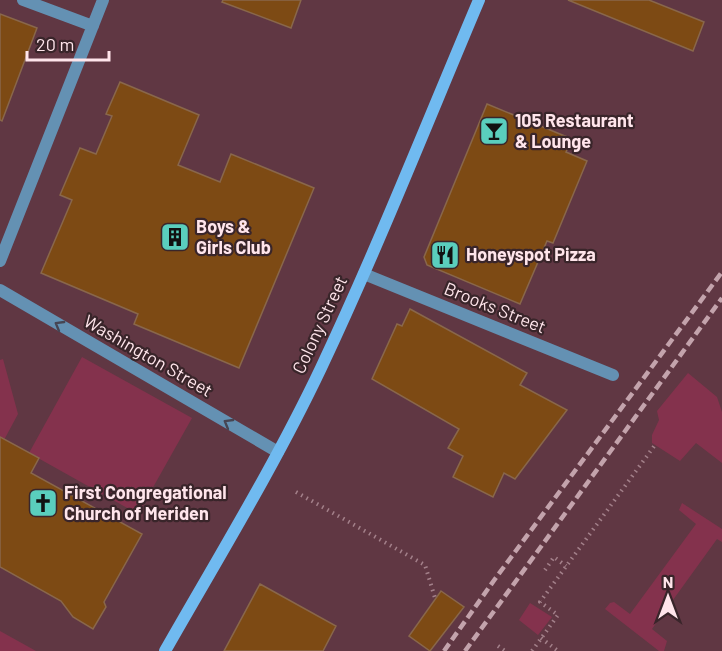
<svg xmlns="http://www.w3.org/2000/svg" width="722" height="651" font-family="Barlow,sans-serif">
  <rect width="100%" height="100%" fill="#603743"/>
  <!-- green -->
  <path fill="#84324d" d="M82 357 192 418 138 514 29 453Z
    M3 359 18 414 4 440 0 437V360Z
    M688 373 717 397 722 412V463L696 443 680 461 652 443V435L659 420 657 411Z
    M682 503 722 529V542L717 539 652 629 667 641 664 651H659L605 609 610 603 614 602 630 614 696 524 679 510Z
    M530 603 552 617 538 635 519 620Z
    M0 631 36 651H0Z"/>
  <!-- building -->
  <path fill="#7d4a14" stroke="#89674b" stroke-width="1.5" d="M223 0H301L291 28 222 2Z
    M568 0H649L704 22 693 51Z
    M0 14 37 28 2 121 0 120Z
    M120 82 199 115 178 165 220 182 231 154 314 188 239 368 134 324 138 314 41 273 72 200 60 195 80 148 96 154 112 116 106 114Z
    M487 104 572 139 566 152 587 161 553 243 547 241 520 304 427 265 424 257Z
    M410 309 527 373 520 385 567 410 515 479 504 473 493 497 453 477 463 456 448 448 459 429 372 379 397 324 402 326Z
    M0 437 39 458 31 473 142 534 104 602 106 607 93 629 73 617 61 601 0 567Z
    M260 584 336 626 323 651H224Z
    M441 591 464 607 430 651 409 636Z"/>
  <g fill="none" stroke-linecap="round" stroke-linejoin="round">
    <!-- path -->
    <path stroke="#a3808a" stroke-width="4" stroke-dasharray="1.5 4.5" stroke-linecap="butt" d="M296 492 425 565 435 598
      M545 570 554 557 566 566
      M541 638 558 651
      M498 646 505 651
      M532 651 558 615 540 602 655 445"/>
    <!-- street -->
    <path stroke="#6491b3" stroke-width="12" d="M23 0 93 26
      M0 261 103 0
      M364 274 613 375
      M0 290 278 452"/>
    <!-- secondary -->
    <path stroke="#70baf0" stroke-width="12" d="M165 651C218 558 275 465 321 368 378 247 427 123 479 0"/>
    <!-- rail -->
    <path stroke="#c3a3ac" stroke-width="4.5" stroke-dasharray="9 4.5" stroke-linecap="butt" d="M444 651 495 579 722 272
      M465 651 722 298"/>
  </g>
  <!-- one-way arrows -->
  <defs><path id="oneway-chevron" d="M-2-3.5L2.5 0L-2 3.5" fill="none" stroke-width="1.6" stroke-linecap="round" stroke-linejoin="round" transform="scale(1.5)"/></defs>
  <g stroke="#464553">
    <use href="#oneway-chevron" transform="translate(59 325) rotate(-150)"/>
    <use href="#oneway-chevron" transform="translate(228 423) rotate(-150)"/>
  </g>
  <!-- icons -->
  <defs>
    <g id="bar-square" transform="scale(1.5)"><rect x="-9" y="-9" width="18" height="18" rx="4" fill="#5acebd" stroke="#39252a"/><path d="M-6-5H6L.8 .8V4.5H3.5V6h-7V4.5H-.8V.8Z" fill="#111"/></g>
    <g id="building-square" transform="scale(1.5)"><rect x="-9" y="-9" width="18" height="18" rx="4" fill="#5acebd" stroke="#39252a"/><path d="M-4-6H4V6H1V3H-1V6H-4ZM-2.5-4.3h1.7v1.8h-1.7ZM.8-4.3h1.7v1.8H.8ZM-2.5-1h1.7V.8h-1.7ZM.8-1h1.7V.8H.8Z" fill="#111"/></g>
    <g id="restaurant-square" transform="scale(1.5)"><rect x="-9" y="-9" width="18" height="18" rx="4" fill="#5acebd" stroke="#39252a"/><path d="M-5-6h1v4h1v-4h1v4h1v-4h1v5L-1.5 .5V6h-2V.5L-5-1ZM5-6V6H3V1.5H1.5Q1.5-4 5-6Z" fill="#111"/></g>
    <g id="church-square" transform="scale(1.5)"><rect x="-9" y="-9" width="18" height="18" rx="4" fill="#5acebd" stroke="#39252a"/><path d="M-1.2-6h2.4v3.5h3.3v2.4h-3.3V6h-2.4V-.1h-3.3v-2.4h3.3Z" fill="#111"/></g>
  </defs>
  <g fill-rule="evenodd">
    <use href="#bar-square" x="494" y="131"/>
    <use href="#building-square" x="175" y="237"/>
    <use href="#restaurant-square" x="445" y="255"/>
    <use href="#church-square" x="43" y="503"/>
  </g>
  <g text-anchor="middle" stroke-width="4.5" stroke-linejoin="round" paint-order="stroke">
    <!-- poi labels -->
    <g font-size="18" font-weight="bold" fill="#ffe5eb" stroke="#39252a" text-anchor="start">
      <text x="515" y="127">105 Restaurant<tspan x="515" dy="21">&amp; Lounge</tspan></text>
      <text x="196" y="233">Boys &amp;<tspan x="196" dy="21">Girls Club</tspan></text>
      <text x="466" y="261">Honeyspot Pizza</text>
      <text x="64" y="499">First Congregational<tspan x="64" dy="21">Church of Meriden</tspan></text>
    </g>
    <!-- street labels -->
    <g font-size="18" fill="#ffe5eb" stroke="#39252a">
      <text transform="translate(495 308) rotate(22)" y="6">Brooks Street</text>
      <text transform="translate(320 325) rotate(-65)" y="6">Colony Street</text>
      <text transform="translate(148 356) rotate(30)" y="6">Washington Street</text>
    </g>
  </g>
  <!-- north arrow -->
  <g transform="translate(668 597)" stroke="#39252a" stroke-width="4.5" paint-order="stroke">
  <path d="M0-4.5L10 22L0 15L-10 22Z" fill="#ffe5eb"/>
  <text y="-9" font-size="16" font-weight="bold" text-anchor="middle" fill="#ffe5eb">N</text>
  </g>
  <!-- scale -->
  <path d="M27 51v9h82v-9" fill="none" stroke="#ffe5eb" stroke-width="3"/>
  <text x="36" y="51" font-size="18" fill="#ffe5eb" stroke="#39252a" stroke-width="4.5" paint-order="stroke">20 m</text>
</svg>
